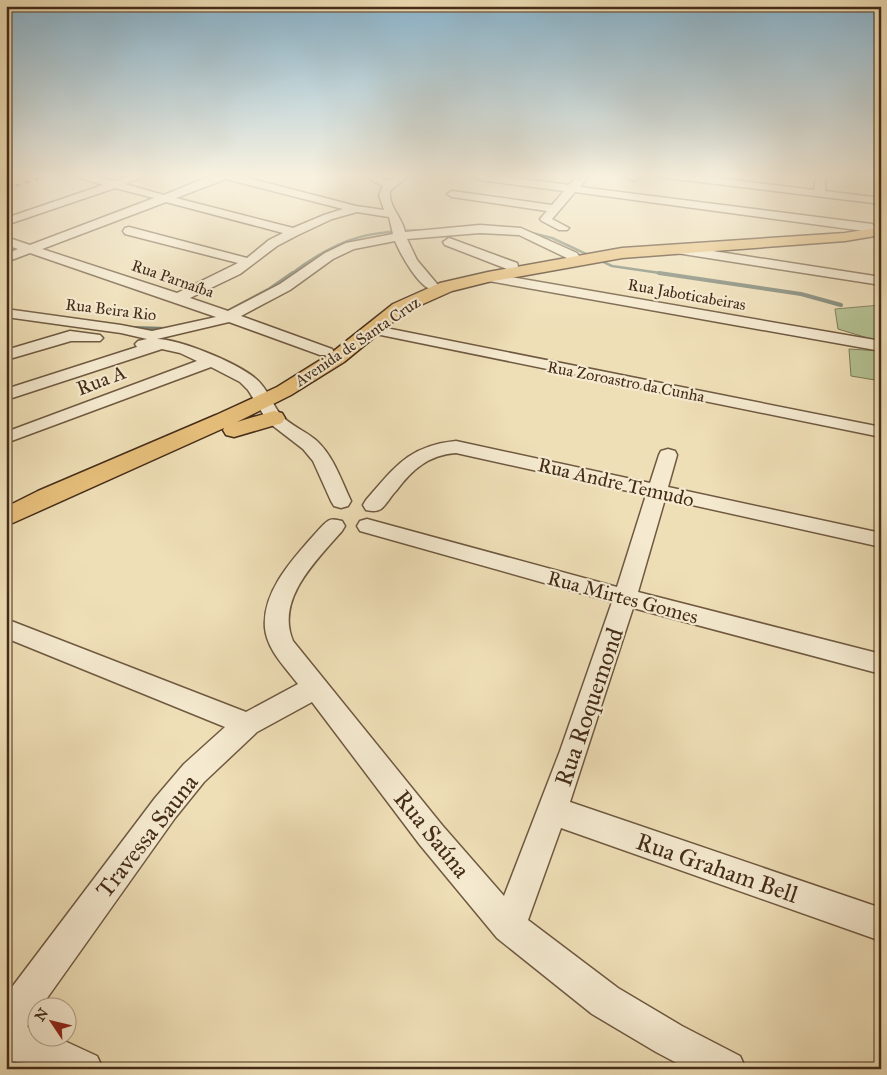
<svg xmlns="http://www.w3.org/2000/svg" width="887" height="1075" font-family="'IM FELL Great Primer',serif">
  <rect width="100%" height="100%" fill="#efdfb7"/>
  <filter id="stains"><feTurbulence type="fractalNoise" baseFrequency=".004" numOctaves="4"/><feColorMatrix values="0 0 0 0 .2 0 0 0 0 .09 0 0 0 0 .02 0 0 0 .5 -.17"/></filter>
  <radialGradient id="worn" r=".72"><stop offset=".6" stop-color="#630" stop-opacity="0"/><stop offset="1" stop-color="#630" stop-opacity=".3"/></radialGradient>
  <!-- green -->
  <path fill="#b4c393" stroke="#7c7856" d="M881 305V342L838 329 835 309Z
    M849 349 881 351V381L851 376Z"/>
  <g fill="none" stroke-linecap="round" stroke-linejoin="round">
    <!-- stream-far1 -->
    <path stroke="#788274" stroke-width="2.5" d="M520 230 552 238 612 266 667 274
      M291 274C342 235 372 230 435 230"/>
    <!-- stream -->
    <path stroke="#788274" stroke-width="4" d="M659 273 801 294 841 305
      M223 314 270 289 293 273
      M133 328 167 329"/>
    <!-- minor casing -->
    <g stroke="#6f5940" stroke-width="3">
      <path id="minor" d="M69 174H86L114 181 135 174H150L125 184 164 195 215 174H233L356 206 384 210 379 195 383 186 360 174H374L389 181 399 174H410L390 191C388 206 402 217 405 232L480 225 521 228 577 253 579 256 573 260 569 259 519 235 480 233 407 239 417 260 438 285 431 289C418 286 400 253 395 241L354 249 333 259 290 290 241 316 332 349 334 352 332 355H320L229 322 157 339C180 339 247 366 261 384 269 393 273 405 280 414 289 425 306 431 317 441 334 457 341 480 351 501L348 506 341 508 334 506 331 501 313 461 303 449 268 422 248 390 240 382 211 367 6 443V432L197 361 180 353 162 349 6 400V389L137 347 135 344 138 341 147 339 121 333 6 317V309L121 325 152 331 216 317 30 253 6 262V254L18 249 6 245V237L30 245 154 198 115 188 6 225V218L103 185ZM226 179 343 209 324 215 293 228 176 198ZM166 202 283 233 269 240 247 258 129 227 125 228 123 231 125 234 238 263 177 293 42 249ZM357 212 389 217 393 234 346 243 325 253 280 284 228 311 190 298 240 274 277 246 298 235 332 219Z
        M482 174 569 185 579 174H590L580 187 872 224 878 228 872 232 575 192 552 219 569 228 567 230H559L542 221 540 219 547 211 452 197 447 194 452 191 552 205 564 191 480 180 475 177Z
        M631 174H641L637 180 633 181 628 178Z
        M654 174H685L814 190 816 174H826L825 191 881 198V204L659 177Z
        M449 238 517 263 518 266 517 269H507L445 245 443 242Z
        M674 245 881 277V285L670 252 668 249 670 246Z
        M488 273 881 341V351L483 280 481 277Z
        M371 325 881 427V437L366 332 364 329 366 326Z
        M70 331 100 335 103 338 100 341H71L6 360V350Z
        M456 441 650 483 659 455 661 451 668 449 675 451 677 455 668 487 881 533V547L665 499 638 592 881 654V674L633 608 570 802 881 908V941L561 828 528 920 618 988 682 1026 740 1056 746 1069H688L656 1052 592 1014 497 938 420 845 312 702 257 732 204 782 175 818 40 1008H38V1012L27 1027 38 1029V1038H58L97 1056 103 1069H44L27 1063 6 1061V995L155 798 184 764 225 727 6 638V619L246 712 298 684C286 668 267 650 265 628 262 592 292 560 314 535 318 531 323 524 328 521 332 518 337 520 342 521L345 526 342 531C317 560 275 599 293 641L442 825 504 896 560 751 612 602 360 531 357 526 360 521 367 519 617 587 646 495 456 453C428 455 412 470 396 491 391 496 386 505 381 509 376 512 371 511 366 510L363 505 366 500C395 467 408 446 456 441Z"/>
    </g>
    <!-- major casing -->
    <g stroke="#442c19" stroke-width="3">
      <path id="major" d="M881 227V235L845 241 622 258 488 282 452 291 405 312 344 362 291 395 237 422 274 411 282 413 285 418 282 423 234 437 226 435 223 430 224 428 6 526V507L38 491 216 415 277 387 330 354 393 304 440 283 488 272 622 248 845 233Z"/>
    </g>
    <!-- minor -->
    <use href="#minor" fill="#f5ead0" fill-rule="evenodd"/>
    <!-- major -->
    <use href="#major" fill="#e8c07c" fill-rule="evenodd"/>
    <!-- rail -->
    <path stroke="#442c19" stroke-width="2" stroke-dasharray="5 5" stroke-linecap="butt" d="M6 189 53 174"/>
  </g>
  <!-- sky -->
  <linearGradient id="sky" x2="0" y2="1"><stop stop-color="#89b7d2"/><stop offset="0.54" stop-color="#f8f1df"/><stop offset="1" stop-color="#f8f1df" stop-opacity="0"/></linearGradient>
  <rect width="887" height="325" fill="url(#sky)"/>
  <g text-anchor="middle" stroke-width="4.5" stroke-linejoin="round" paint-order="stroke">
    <!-- far-street labels -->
    <g font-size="16" fill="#442c19" stroke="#f5ead0">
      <text transform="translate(173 278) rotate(19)" y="6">Rua Parnaíba</text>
      <text transform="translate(687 294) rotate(10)" y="6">Rua Jaboticabeiras</text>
      <text transform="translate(111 309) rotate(7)" y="6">Rua Beira Rio</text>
      <text transform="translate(357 341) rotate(-34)" y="6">Avenida de Santa Cruz</text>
      <text transform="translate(626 381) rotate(11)" y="6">Rua Zoroastro da Cunha</text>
    </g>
    <!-- street labels -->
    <g font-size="20" fill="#442c19" stroke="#f5ead0">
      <text transform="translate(101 380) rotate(-21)" y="7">Rua A</text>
      <text transform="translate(616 482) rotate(13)" y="7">Rua Andre Temudo</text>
      <text transform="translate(623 597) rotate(15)" y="7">Rua Mirtes Gomes</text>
    </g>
    <!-- near-street labels -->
    <g font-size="24" fill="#442c19" stroke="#f5ead0">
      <text transform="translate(589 707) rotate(-71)" y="8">Rua Roquemond</text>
      <text transform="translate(432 834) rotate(51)" y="8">Rua Saúna</text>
      <text transform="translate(147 836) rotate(-52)" y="8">Travessa Sauna</text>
      <text transform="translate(717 868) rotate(19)" y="8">Rua Graham Bell</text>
    </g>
  </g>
  <!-- margin -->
  <rect width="887" height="1075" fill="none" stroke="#efdfb7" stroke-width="25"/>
  <rect x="8" y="8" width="872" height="1060" fill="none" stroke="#442c19" stroke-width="2.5"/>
  <rect x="12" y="12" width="862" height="1050" fill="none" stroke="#442c19"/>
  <!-- north arrow -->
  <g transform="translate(52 1022) rotate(305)"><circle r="24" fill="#f5ead0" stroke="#ae9e87"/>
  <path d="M0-4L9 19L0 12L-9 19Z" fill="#8f2418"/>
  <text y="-8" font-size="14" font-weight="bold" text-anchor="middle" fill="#442c19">N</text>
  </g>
  <rect width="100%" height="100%" filter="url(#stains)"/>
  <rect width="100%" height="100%" fill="url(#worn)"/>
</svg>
